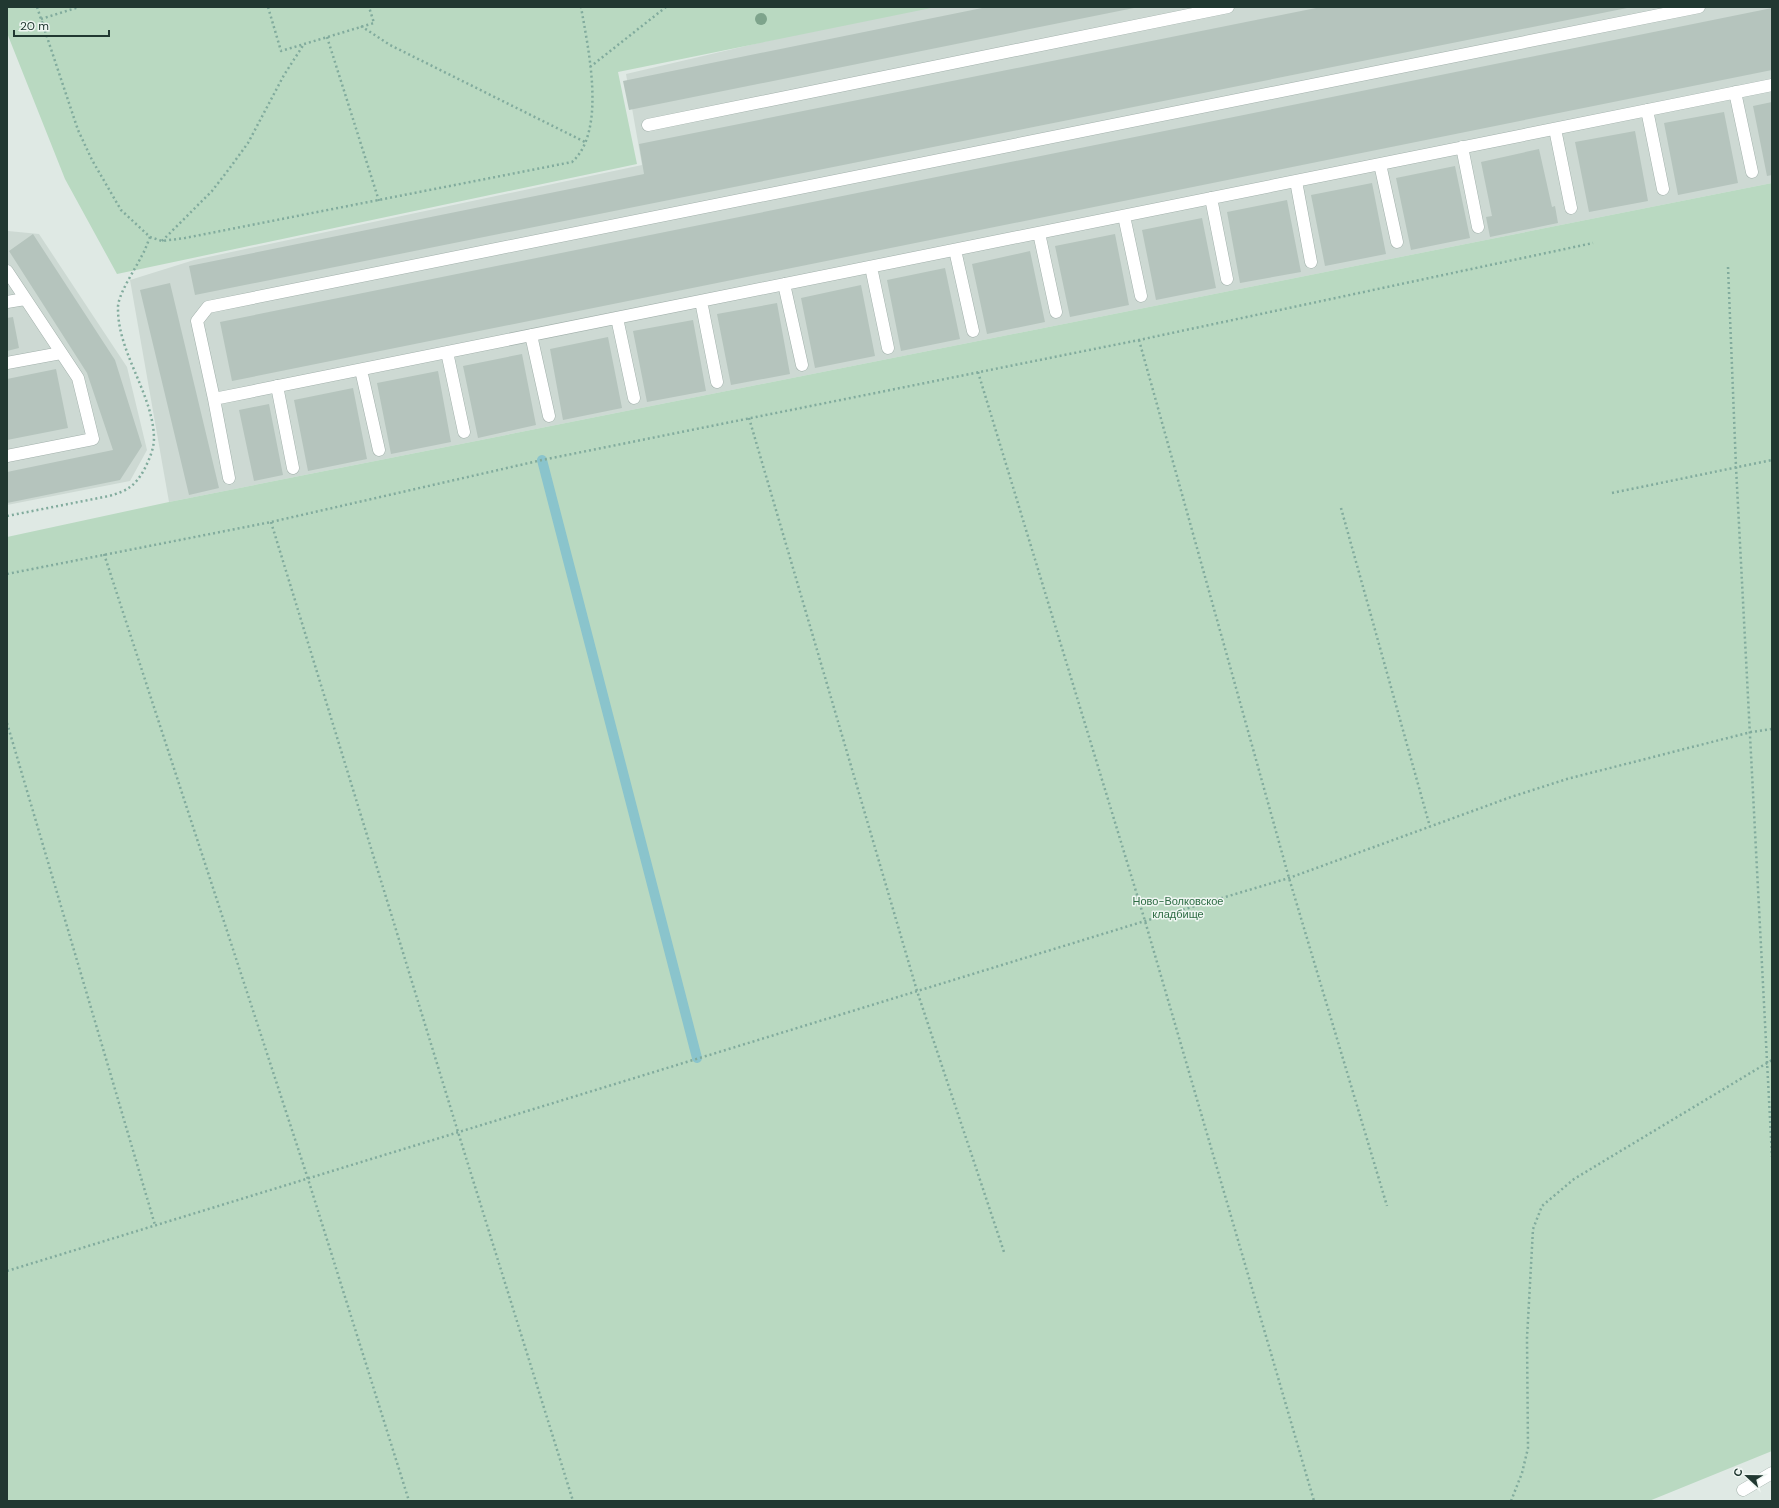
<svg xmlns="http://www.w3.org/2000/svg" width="1779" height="1508" font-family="'DM Sans',sans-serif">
  <rect width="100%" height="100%" fill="#dfe9e4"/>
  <!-- built -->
  <path fill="#cdd9d3" d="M912 7H1772V183L169 502 130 280 194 260 642 165 626 74Z
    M7 228 8 231 39 234 127 367 147 450 130 481 7 505Z"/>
  <!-- green -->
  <path fill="#b9d9c1" d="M7 7H936L618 72 637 164 117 274 65 179 7 33Z
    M1772 183V1451L1649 1501H7V537L169 502Z"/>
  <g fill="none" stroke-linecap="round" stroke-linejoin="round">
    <!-- stream -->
    <path stroke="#8ac4cc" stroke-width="10" d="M542 460 697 1058"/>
  </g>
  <!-- building -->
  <path fill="#b5c4bd" d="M987 7 1134 8 629 110 623 81Z
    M1321 7 1627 8 195 295 189 266 644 174 639 144Z
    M1772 8V70L232 381 220 322Z
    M1772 102V175L1767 176 1753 106Z
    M1724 112 1738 183 1678 195 1664 123Z
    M1635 131 1648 201 1589 212 1575 142Z
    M1539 149 1552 207 1555 206 1558 223 1490 237 1486 217 1492 216 1481 162Z
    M1455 166 1470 238 1411 250 1396 178Z
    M1372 183 1386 254 1325 266 1311 195Z
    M1287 200 1301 272 1240 283 1227 212Z
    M1202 218 1216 288 1156 300 1142 230Z
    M33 234 115 360 142 446 120 480 7 503V472L113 450 87 373 9 251Z
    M1115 234 1129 305 1070 317 1055 246Z
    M1030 251 1045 322 987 334 972 264Z
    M945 268 960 339 901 351 887 280Z
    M170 283 219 488 189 495 140 290Z
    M861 285 875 356 815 368 801 298Z
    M777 303 790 374 731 385 717 314Z
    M13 317 19 348 7 351V318Z
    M693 320 706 391 647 402 633 331Z
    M608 337 622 408 563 420 550 349Z
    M522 354 536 425 478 438 463 366Z
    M56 369 68 428 7 440V379Z
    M438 371 451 442 391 454 377 383Z
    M353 388 367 459 308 471 294 400Z
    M269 404 283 475 254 481 239 410Z"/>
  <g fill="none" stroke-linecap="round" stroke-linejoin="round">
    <!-- lane casing -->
    <g stroke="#a2b0ab" stroke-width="13">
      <path id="lane" d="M1735 92 1752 172
        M1647 110 1663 189
        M648 125 1228 7
        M1555 129 1571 208
        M1462 147 1478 227
        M1380 164 1397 242
        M1296 181 1311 262
        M1211 198 1227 279
        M1124 216 1141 296
        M1039 233 1056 312
        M955 250 973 331
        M871 267 888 348
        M7 271 78 378 93 439 7 456
        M784 284 802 365
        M701 301 717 382
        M7 302 25 299
        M617 318 634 398
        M531 335 549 416
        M447 352 464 432
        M7 363 61 353
        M361 370 379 450
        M277 386 293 468
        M214 399 1772 85
        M229 478 214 399 197 321 208 307 1699 7
        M1743 1490 1772 1473"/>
    </g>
    <!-- path -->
    <path stroke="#81ab9d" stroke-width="2.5" stroke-dasharray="2 3" stroke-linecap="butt" d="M37 7 78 130 92 160 121 210 150 237 162 241 185 238 572 162C607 131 588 48 581 7
      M268 7 281 51 374 23 369 7
      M41 19 79 7
      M361 26 390 45 585 142
      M327 37 379 201
      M590 67 666 7
      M162 241 212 191 229 169 248 143 284 75 304 44
      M1728 267 1736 467 1772 1157
      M1139 340 1289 878 1387 1206
      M978 372 1145 921 1314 1501
      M749 418 917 991 1004 1252
      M1612 493 1772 460
      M1341 508 1430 827
      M7 516 109 496C127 491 135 486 144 470 149 460 154 449 154 438 153 394 118 353 118 309 117 295 135 270 141 257 145 251 147 244 150 237
      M271 522 458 1132 573 1501
      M104 554 308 1179 409 1501
      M7 574 271 522 542 460 1139 340 1593 243
      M7 723 155 1225
      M7 1271 1145 921 1289 878 1511 797 1567 779 1751 732 1772 729
      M1511 1501 1522 1473 1528 1448 1527 1338 1533 1229 1542 1206 1574 1179 1772 1060"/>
    <!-- lane -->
    <use href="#lane" stroke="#fff" stroke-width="12"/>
  </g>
  <!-- trees -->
  <circle fill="#7ea48c" cx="761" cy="19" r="6"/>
  <g text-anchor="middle" stroke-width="3" stroke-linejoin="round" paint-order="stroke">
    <!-- park labels -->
    <g font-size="11" fill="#2e6c44" stroke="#eff6f2">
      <text x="1178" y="905">Ново-Волковское<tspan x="1178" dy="13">кладбище</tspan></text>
    </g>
  </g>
  <!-- border -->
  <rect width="1779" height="1508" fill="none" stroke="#213831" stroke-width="16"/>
  <!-- north arrow -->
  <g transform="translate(1747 1476) rotate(292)" stroke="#eff6f2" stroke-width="3" paint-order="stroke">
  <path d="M0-3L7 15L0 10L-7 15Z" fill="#213831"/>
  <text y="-6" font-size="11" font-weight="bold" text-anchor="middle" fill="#213831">С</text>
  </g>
  <!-- scale -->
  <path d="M14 30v6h95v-6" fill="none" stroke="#213831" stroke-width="2"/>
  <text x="20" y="30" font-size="12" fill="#213831" stroke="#eff6f2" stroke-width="3" paint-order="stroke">20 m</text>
</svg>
